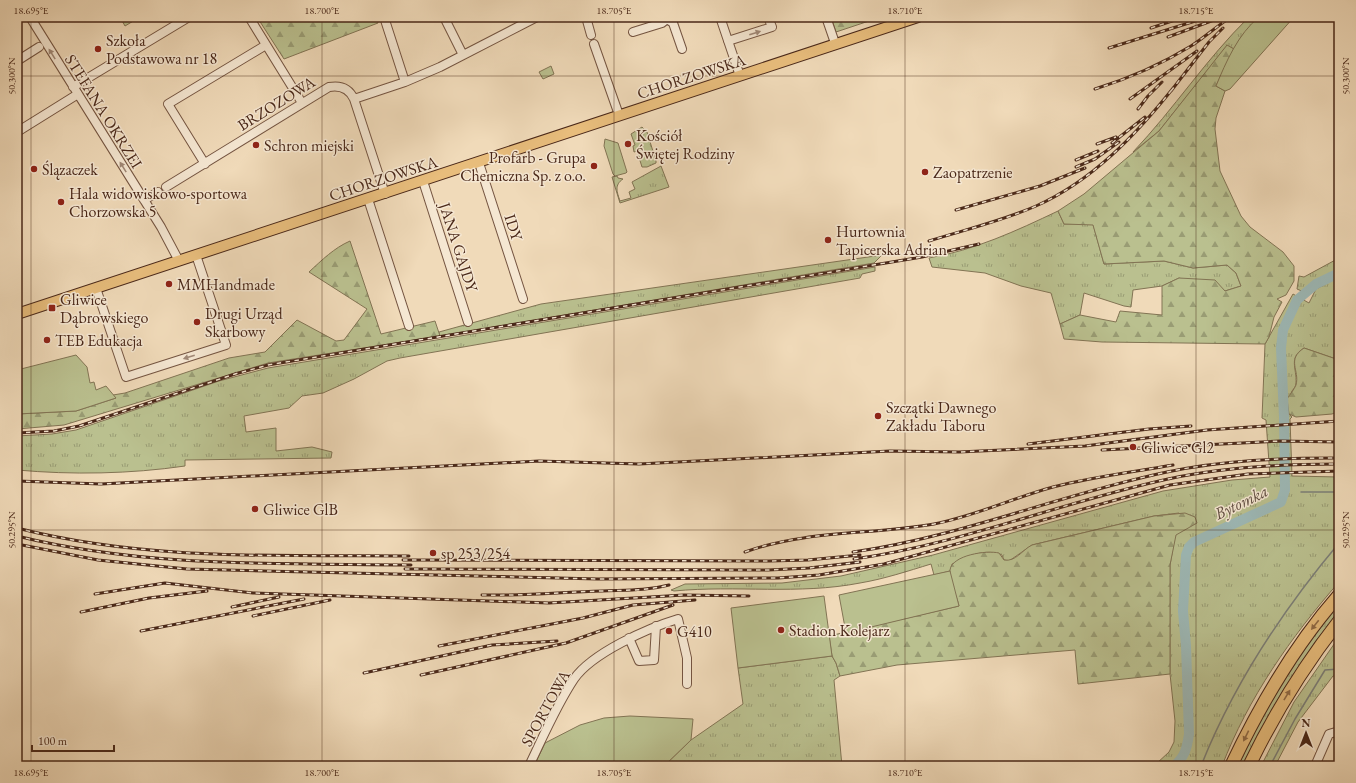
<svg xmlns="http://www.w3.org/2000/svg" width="1356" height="783" font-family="'EB Garamond',serif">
  <defs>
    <pattern id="grass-tufts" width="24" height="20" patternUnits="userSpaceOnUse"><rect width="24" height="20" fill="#bac08f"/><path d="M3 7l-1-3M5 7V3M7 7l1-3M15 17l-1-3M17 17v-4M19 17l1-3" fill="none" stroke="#999c74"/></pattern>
    <pattern id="forest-firs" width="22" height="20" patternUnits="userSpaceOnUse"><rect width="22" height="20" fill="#bac08f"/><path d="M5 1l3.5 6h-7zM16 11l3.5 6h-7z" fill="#999c74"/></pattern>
  </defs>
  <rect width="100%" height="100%" fill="#f0dab9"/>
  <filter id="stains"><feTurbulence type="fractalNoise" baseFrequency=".005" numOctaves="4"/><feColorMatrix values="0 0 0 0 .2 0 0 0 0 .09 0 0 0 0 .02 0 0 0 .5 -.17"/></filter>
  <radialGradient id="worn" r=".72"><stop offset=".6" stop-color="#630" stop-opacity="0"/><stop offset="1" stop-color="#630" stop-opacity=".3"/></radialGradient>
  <!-- grass -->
  <path fill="url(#grass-tufts)" stroke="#827454" d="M1249 17H1259L1241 37 1234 49 1227 46 1159 131 1133 152C1174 109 1206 59 1249 17Z
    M642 127 647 132 656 161V163L647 167H642L637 151 634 152 633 146 635 145 631 134Z
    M661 166 669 187 620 203 612 177 617 176 618 178 623 179C614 185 617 192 620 201L631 198 629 192 635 189 632 182Z
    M1058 211 1064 224H1093L1104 264 1164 261 1193 268 1227 265 1236 273 1241 286 1225 291 1179 278 1162 286 1133 290 1131 307 1124 306 1084 293 1080 315 1060 324 1051 293 1021 286 985 273 932 267 929 258C975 250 1016 231 1058 211Z
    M882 255 874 263 440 336 439 332 541 304Z
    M1339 258V270L1310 285 1304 292 1297 289 1299 276 1304 277Z
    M875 267V271L862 274 860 278 400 358 387 361 354 379 323 393 302 396 289 408 244 416 246 432 276 428V451L312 447 332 452 331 458 185 460V466C130 474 72 475 17 470V436L52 434 76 430 219 381 268 368Z
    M1339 277V360L1304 348C1288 358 1297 368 1296 383 1296 387 1294 388 1292 391 1289 397 1289 407 1289 414L1292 417 1290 419 1292 476 1339 477V582C1291 637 1248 698 1222 766H1158L1156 764 1169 752 1174 742 1175 721 1170 674V565L1179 513 1154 516 1032 545 1009 561 1004 560 1002 555C984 548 969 556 952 564L950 571 934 575 931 564C908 571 884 579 860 583 799 595 736 585 674 591L671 590 685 584 782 583 841 576 933 555 1163 491 1232 480 1270 477 1266 420 1262 418 1265 344 1293 294 1309 303 1316 289Z
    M1339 603V612L1315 642 1282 692 1243 766H1237L1277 689 1310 640Z
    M1339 637V675L1333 676 1298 722 1275 766H1261L1294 702Z
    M832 656 836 663 840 676 834 680 842 766H703L700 761 695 766H664L691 740 743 704 738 668Z"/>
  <!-- forest -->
  <path fill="url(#forest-firs)" stroke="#827454" d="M257 17H376L378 23 284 59Z
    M831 17H881L836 32Z
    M1227 45 1234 49 1216 86 1225 91 1216 118 1215 129 1220 171 1241 216 1250 227 1283 252 1294 266V281L1286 295 1277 299 1282 302 1274 317 1269 337 1265 344 1102 342 1064 339 1060 324 1080 315 1116 322 1120 311 1162 315V286L1179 278 1215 280 1225 291 1241 286 1236 273 1227 265 1193 268 1164 261 1104 264 1093 225 1064 224 1058 211 1084 194 1159 131Z
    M350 241 381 334 435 321 440 336 268 363 64 425 17 429V414L76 411 116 398 113 395 125 393 229 358 265 352 297 320 336 341 344 340 367 309 309 272C322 260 334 248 350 241Z
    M1304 348 1339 360V398L1337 397 1335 404 1337 412 1332 414 1296 417 1289 414 1287 399C1290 394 1294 390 1296 385 1300 370 1286 360 1304 348Z
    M1185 513 1195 517 1197 523 1176 535 1170 565V674L1078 684 1075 650 897 665 840 676 836 663 832 656 829 636 959 606C957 596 949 581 950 570 952 555 987 550 999 553L1004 560C1016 562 1022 550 1032 545L1154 516Z"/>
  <!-- green -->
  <path fill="#bac08f" stroke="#827454" d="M120 17H140L125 26Z
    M1259 17H1294L1230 89 1225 91 1216 86C1226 62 1238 34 1259 17Z
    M551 66 554 74 543 79 539 72Z
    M605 139 618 143 627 172 626 173 615 176 613 174 604 146Z
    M76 355 87 367 90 383 94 382 96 390 106 386 116 398 76 411 17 414V370Z
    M950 571 959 606 846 633 839 595Z
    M824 596 832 656 738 668 731 608Z
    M630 716 693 719 691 740 664 766H534L545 743 580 725 604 718Z"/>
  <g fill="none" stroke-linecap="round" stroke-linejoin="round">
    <!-- stream -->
    <path stroke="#7c7f78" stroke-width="1.5" d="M869 17 870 19
      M1301 492H1339
      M1201 766C1234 683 1282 611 1339 543
      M1270 766 1295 719 1325 670 1339 669"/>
    <!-- river -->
    <path stroke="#9db9b7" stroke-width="10" d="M1174 766C1185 757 1187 748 1189 734L1186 646 1183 611 1186 555 1189 547 1194 542 1281 502 1285 490 1284 417 1281 348 1283 330 1297 300 1316 284 1339 273"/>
    <!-- minor casing -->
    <g stroke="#745441" stroke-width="10">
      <path id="minor" d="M30 17 161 227 179 261
        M249 17 302 103
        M384 17 405 82
        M444 17 463 55
        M586 17 591 35
        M667 17V19L673 23 682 49
        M720 17 740 76
        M826 17 835 43
        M633 32 662 23 667 19
        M728 41 772 27 768 17
        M594 44 619 115
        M17 61 39 47
        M73 87 189 17
        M354 99 385 194
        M17 132 78 94
        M479 163 523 299
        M205 164 168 104 266 45
        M423 181 468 322
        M166 187 329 87C340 85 349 88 354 99L405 82 440 67 537 17
        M368 199 409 326
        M144 200 158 192
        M96 288 126 377 226 345 196 255
        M629 638 639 661 654 660 656 626
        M529 766C543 737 556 706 574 679 592 653 648 628 678 619L687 658V684
        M1315 766 1329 734 1339 731"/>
    </g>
    <!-- major casing -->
    <g stroke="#4a2819" stroke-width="12">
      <path id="major" d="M17 314 918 17"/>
    </g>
    <!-- highway casing -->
    <g stroke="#4a2819" stroke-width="14">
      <path id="highway" d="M1231 766C1260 705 1294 646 1339 595
        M1249 766C1274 714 1304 666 1339 621"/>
    </g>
    <!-- minor -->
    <use href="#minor" stroke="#f5e7d2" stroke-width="8"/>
    <!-- major -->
    <use href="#major" stroke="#e8bd7c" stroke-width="10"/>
    <!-- highway -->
    <use href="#highway" stroke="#e8bd7c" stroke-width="12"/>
    <!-- rail casing -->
    <g stroke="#4a2819" stroke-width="3">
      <path id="rail" d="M1151 28 1184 17
        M1168 37 1222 17
        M1109 48 1208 17
        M1095 89C1130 78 1160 65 1191 46 1205 37 1217 26 1231 17
        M1171 91 1209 42 1223 28
        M1130 99 1197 51
        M1138 109 1148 96 1162 82
        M1112 143 1145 117
        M1097 144 1116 137
        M1076 160 1098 151
        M1076 167 1095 159 1119 142
        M956 210 1040 186 1085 168
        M929 241C964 230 1002 221 1036 206 1092 181 1136 135 1174 87
        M17 433 54 431 79 426 235 374 268 365 922 257 979 244
        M1028 444 1149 429 1191 426
        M1102 450 1280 441 1339 442
        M17 481 101 484 539 461 639 464 890 451 959 452 1085 446 1207 430 1339 421
        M17 528C146 561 277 555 409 556
        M17 536C146 568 279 563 411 565
        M17 544 98 560 187 569 598 579 778 578 819 575 884 564 1170 485 1248 474 1339 471
        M745 552C806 530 871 535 934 524 975 516 1013 498 1053 487 1092 477 1133 472 1173 465
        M853 552C960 537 1061 494 1167 472 1224 460 1281 458 1339 458
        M854 559C961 544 1062 502 1168 479 1224 467 1281 464 1339 464
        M403 560 769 561 808 560 860 555
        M405 569 768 570 809 568 860 562
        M95 594 165 583 253 593 549 603 684 595 749 596
        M482 595C523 596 562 592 602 591 625 590 646 591 669 585
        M232 607 279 597
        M81 612 149 598 207 591
        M253 616 330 600
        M141 631 304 599
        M439 646 583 618 633 605 695 600
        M364 673 492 645 557 641
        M421 675 566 643 673 605"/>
    </g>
    <!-- rail -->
    <use href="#rail" stroke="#f5e7d2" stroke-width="1.5" stroke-dasharray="4.5" stroke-linecap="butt"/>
  </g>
  <!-- one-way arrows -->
  <defs><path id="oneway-solid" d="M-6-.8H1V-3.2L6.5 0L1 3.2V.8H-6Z"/></defs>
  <g fill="#a08876">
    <use href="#oneway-solid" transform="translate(755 33) rotate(-18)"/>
    <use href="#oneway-solid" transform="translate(52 54) rotate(-122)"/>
    <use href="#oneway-solid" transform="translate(123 167) rotate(-122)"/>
    <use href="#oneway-solid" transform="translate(189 357) rotate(163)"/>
  </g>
  <g fill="#916b46">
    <use href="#oneway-solid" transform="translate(1315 625) rotate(128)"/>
    <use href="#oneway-solid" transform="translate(1287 695) rotate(-59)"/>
    <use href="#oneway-solid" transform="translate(1246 736) rotate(116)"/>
  </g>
  <!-- ticks -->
  <path fill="none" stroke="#4a2819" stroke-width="1" stroke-opacity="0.45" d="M31 17V766M322 17V766M614 17V766M905 17V766M1196 17V766M17 76H1339M17 530H1339"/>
  <!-- markers -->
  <g fill="#8f2418" stroke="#f5e7d2" stroke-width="1.5">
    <circle cx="98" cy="49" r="4"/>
    <circle cx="628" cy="144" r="4"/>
    <circle cx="256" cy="145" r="4"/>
    <circle cx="594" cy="166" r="4"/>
    <circle cx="34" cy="169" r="4"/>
    <circle cx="925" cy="172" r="4"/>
    <circle cx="61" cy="202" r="4"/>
    <circle cx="828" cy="240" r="4"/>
    <circle cx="169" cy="284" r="4"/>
    <rect x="48" y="304" width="8" height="8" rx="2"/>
    <circle cx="197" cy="322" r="4"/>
    <circle cx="47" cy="340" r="4"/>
    <circle cx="878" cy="416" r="4"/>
    <circle cx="1133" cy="447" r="4"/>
    <circle cx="255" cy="509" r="4"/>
    <circle cx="433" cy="553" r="4"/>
    <circle cx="781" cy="630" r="4"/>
    <circle cx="669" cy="631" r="4"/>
  </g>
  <g text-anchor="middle" stroke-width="3" stroke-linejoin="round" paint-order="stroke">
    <!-- poi labels -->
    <g font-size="16" fill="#4a2819" stroke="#f5e7d2" text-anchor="start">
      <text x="106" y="46">Szkoła<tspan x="106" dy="18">Podstawowa nr 18</tspan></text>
      <text x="636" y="141">Kościół<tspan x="636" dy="18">Świętej Rodziny</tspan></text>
      <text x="264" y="151">Schron miejski</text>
      <text x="586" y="163" text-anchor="end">Profarb - Grupa<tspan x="586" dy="18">Chemiczna Sp. z o.o.</tspan></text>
      <text x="42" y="175">Ślązaczek</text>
      <text x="933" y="178">Zaopatrzenie</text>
      <text x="69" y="199">Hala widowiskowo-sportowa<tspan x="69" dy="18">Chorzowska 5</tspan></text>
      <text x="836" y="237">Hurtownia<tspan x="836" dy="18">Tapicerska Adrian</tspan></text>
      <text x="177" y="290">MMHandmade</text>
      <text x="60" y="305">Gliwice<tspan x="60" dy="18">Dąbrowskiego</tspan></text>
      <text x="205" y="319">Drugi Urząd<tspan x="205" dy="18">Skarbowy</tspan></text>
      <text x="55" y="346">TEB Edukacja</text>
      <text x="886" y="413">Szczątki Dawnego<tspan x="886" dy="18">Zakładu Taboru</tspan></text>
      <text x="1141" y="453">Gliwice Gl2</text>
      <text x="263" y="515">Gliwice GlB</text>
      <text x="441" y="559">sp 253/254</text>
      <text x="789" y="636">Stadion Kolejarz</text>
      <text x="677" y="637">G410</text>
    </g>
    <!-- street labels -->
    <g font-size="16" fill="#4a2819" stroke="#f5e7d2">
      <text transform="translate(691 76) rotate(-18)" y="6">CHORZOWSKA</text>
      <text transform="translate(276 103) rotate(-32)" y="6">BRZOZOWA</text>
      <text transform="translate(104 111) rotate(58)" y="6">STEFANA OKRZEI</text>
      <text transform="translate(383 178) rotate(-18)" y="6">CHORZOWSKA</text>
      <text transform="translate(514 227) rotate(72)" y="6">IDY</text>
      <text transform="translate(459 247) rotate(72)" y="6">JANA GAJDY</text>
      <text transform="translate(545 708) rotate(-61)" y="6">SPORTOWA</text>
    </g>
    <!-- water labels -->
    <g font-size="17" font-style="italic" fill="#5f4c40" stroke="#f5e7d2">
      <text transform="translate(1241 502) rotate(-26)" y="6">Bytomka</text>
    </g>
  </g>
  <!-- margin -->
  <rect width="1356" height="783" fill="none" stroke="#f0dab9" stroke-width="44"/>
  <!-- north arrow -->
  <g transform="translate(1306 733)" stroke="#f5e7d2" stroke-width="3" paint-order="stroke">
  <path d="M0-3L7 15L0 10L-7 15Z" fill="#4a2819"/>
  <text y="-6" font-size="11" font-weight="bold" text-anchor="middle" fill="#4a2819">N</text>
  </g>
  <!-- scale -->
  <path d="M32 745v6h82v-6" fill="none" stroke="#4a2819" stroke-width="2"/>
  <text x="38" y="745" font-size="12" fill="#4a2819" stroke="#f5e7d2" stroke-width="3" paint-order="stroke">100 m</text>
  <rect x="22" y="22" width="1312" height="739" fill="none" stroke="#4a2819" stroke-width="1.5"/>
  <g font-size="10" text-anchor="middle" fill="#4a2819">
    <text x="31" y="14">18.695°E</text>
    <text x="322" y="14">18.700°E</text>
    <text x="614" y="14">18.705°E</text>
    <text x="905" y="14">18.710°E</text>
    <text x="1196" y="14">18.715°E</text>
    <text transform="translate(11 76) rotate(-90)" y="4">50.300°N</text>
    <text transform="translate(1345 76) rotate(-90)" y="4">50.300°N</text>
    <text transform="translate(11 530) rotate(-90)" y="4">50.295°N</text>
    <text transform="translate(1345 530) rotate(-90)" y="4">50.295°N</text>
    <text x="31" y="776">18.695°E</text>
    <text x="322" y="776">18.700°E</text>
    <text x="614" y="776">18.705°E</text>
    <text x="905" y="776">18.710°E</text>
    <text x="1196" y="776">18.715°E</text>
  </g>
  <rect width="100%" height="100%" filter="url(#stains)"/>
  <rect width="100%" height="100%" fill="url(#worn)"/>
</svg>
